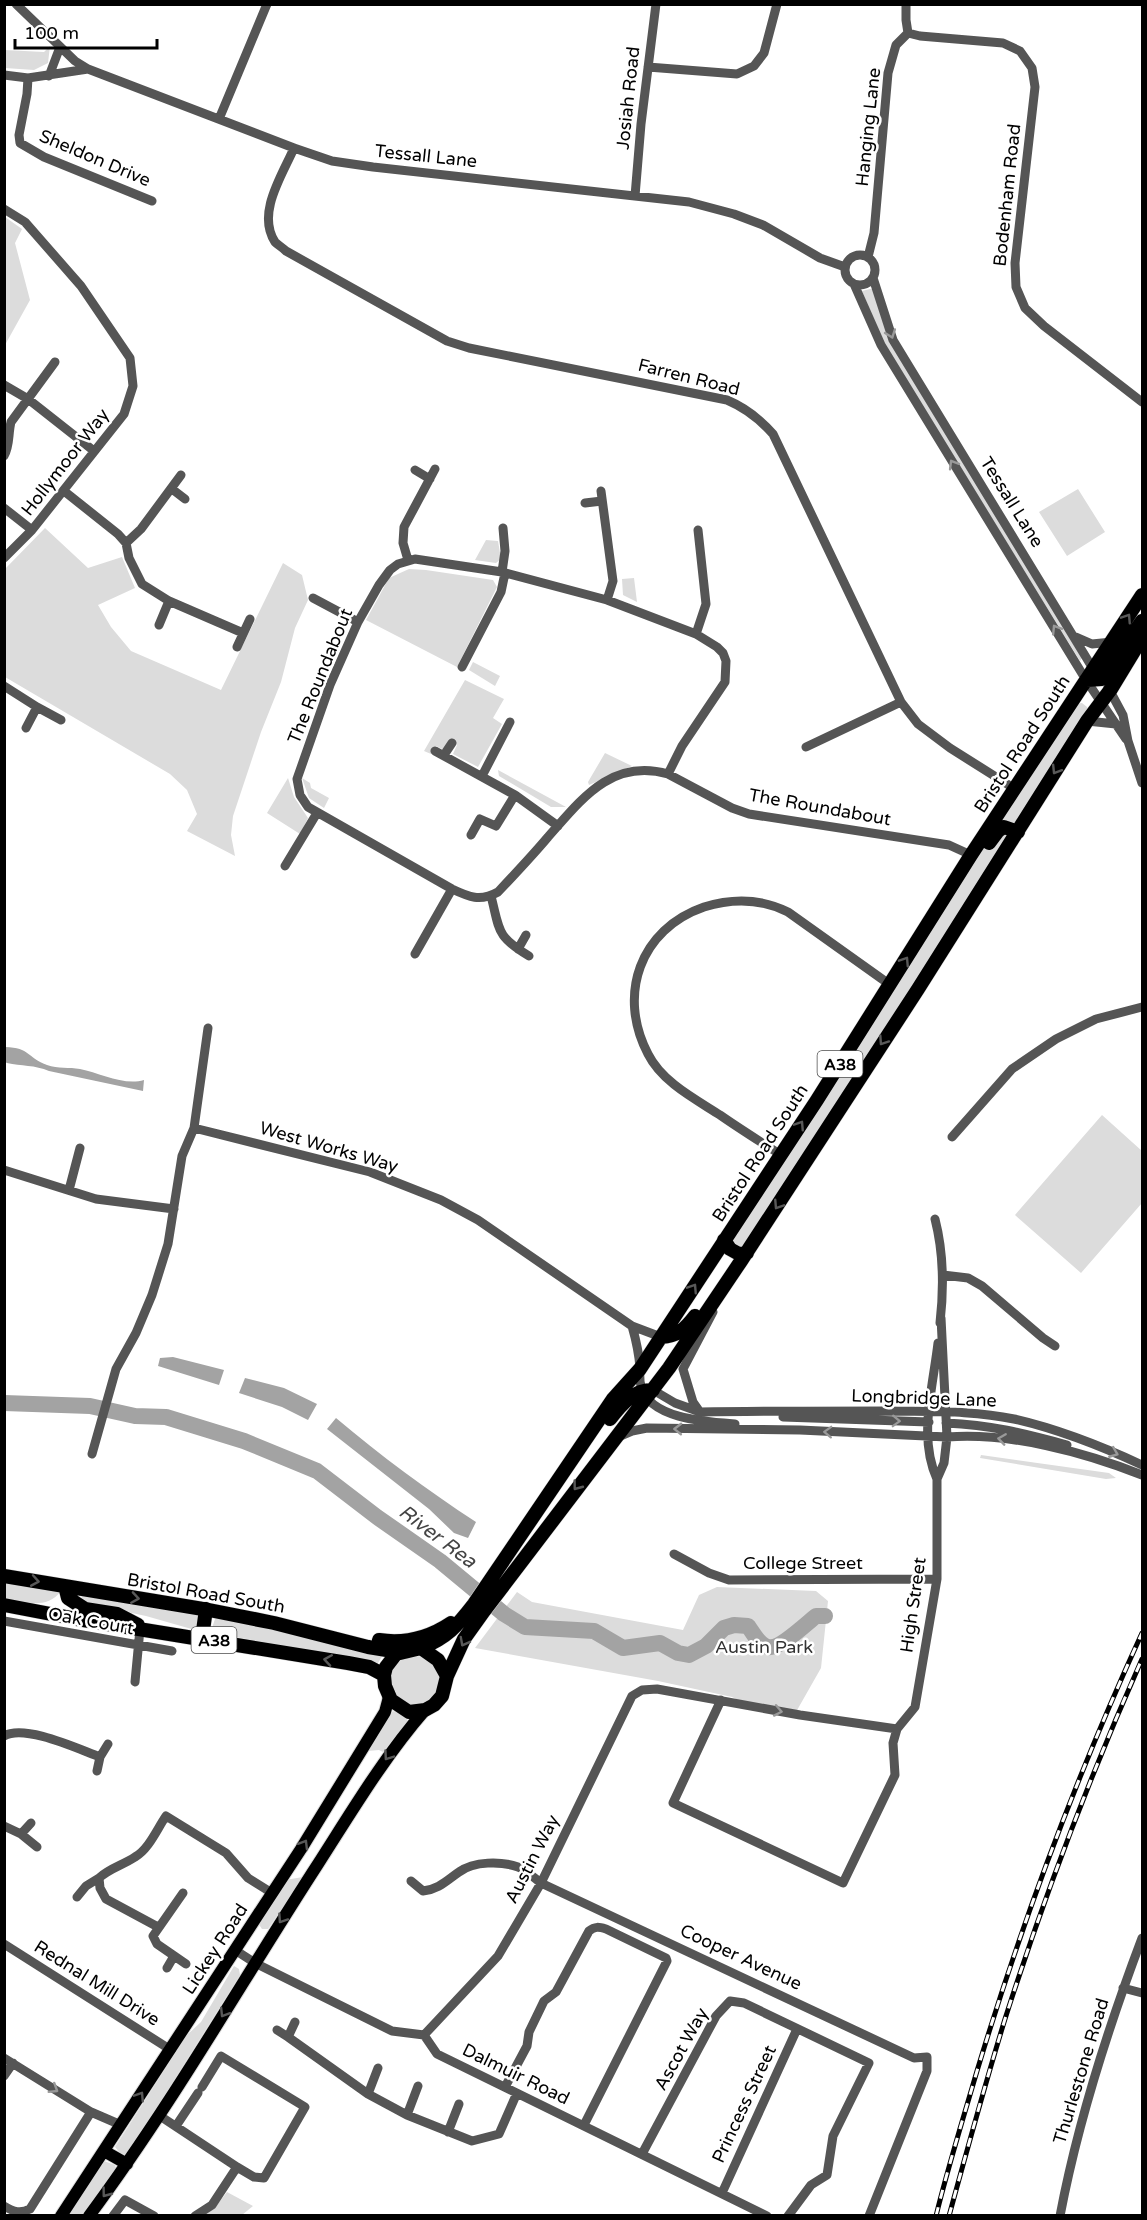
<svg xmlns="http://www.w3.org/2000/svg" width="1147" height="2220" font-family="'Varela Round',sans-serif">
  <rect width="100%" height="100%" fill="#fff"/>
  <!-- green -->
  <path fill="#dcdcdc" d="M50 46 48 63 34 70 5 68V50L44 52Z
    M5 217 22 229 15 243 30 300 5 345Z
    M870 289H873L890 339 1082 658 1080 661 884 344 862 291Z
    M1078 489 1105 532 1067 556 1039 512Z
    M45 528 88 568 122 557 135 588 98 605 111 627 131 651 221 690 283 563 302 575 308 600 295 628 281 682 261 732 233 816 231 835 235 856 187 831 197 814 187 790 170 774 5 677V569Z
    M486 540 498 541 501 559 496 563 475 560Z
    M409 569 426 570 493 580 497 587 457 667 366 620 389 578Z
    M634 578 637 602 623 595 622 579Z
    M473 662 500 676 495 686 469 670Z
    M465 680 504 699 493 718 502 724 478 767 453 754 457 745 450 740 444 750 436 746 431 754 424 751Z
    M1082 703 1087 707 1088 711 744 1249H739L732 1242 1076 704Z
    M605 753 632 766 589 785 588 782Z
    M498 770 566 807H551L499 776Z
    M288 778 294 797 308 818 300 834 267 813Z
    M302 778 310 783 311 788 329 798 324 808 309 798Z
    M1102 1115 1142 1151V1203L1081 1273 1015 1215Z
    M981 1455 1109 1473 1116 1478 1106 1479 980 1458Z
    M4 1580 61 1591C47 1610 24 1602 5 1599Z
    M717 1587 816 1591 828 1601 821 1668 796 1712 740 1701 732 1697 658 1681 475 1648 517 1592 532 1602 683 1630 699 1595Z
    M83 1593 197 1612 200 1619 199 1627 195 1630 146 1616 89 1604 80 1601Z
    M216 1616 383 1655 378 1663 213 1633 212 1628Z
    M390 1681a25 25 0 1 1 50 0a25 25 0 1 1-50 0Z
    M394 1711 407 1717V1722L383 1752 379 1750 368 1751 390 1713Z
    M303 1877 268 1929H262L258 1923 285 1880Z
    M234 1966 239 1969 240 1975 127 2155 120 2153 115 2147 187 2035 201 2022Z
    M104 2161 115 2165 116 2169 84 2215 66 2216Z
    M227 2192 253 2206 242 2215 204 2216 217 2205Z"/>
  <!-- water -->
  <path fill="#a3a3a3" d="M5 1047C31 1048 26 1057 47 1065 58 1069 69 1067 80 1069 100 1073 124 1086 144 1080L143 1091 49 1071C35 1065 21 1066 7 1063L5 1062Z
    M173 1357 224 1370 219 1385 158 1366 160 1358Z
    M245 1378 284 1388 317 1404 308 1420 282 1407 239 1393Z
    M336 1418C381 1456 427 1490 476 1522L468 1538 454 1533 429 1509 327 1429Z"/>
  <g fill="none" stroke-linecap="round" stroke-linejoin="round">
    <!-- river -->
    <path stroke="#a3a3a3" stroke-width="16" d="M4 1403 90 1406 135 1416 166 1417 244 1441 317 1471 377 1517 440 1561 504 1614 525 1627 594 1631 623 1648 660 1643 678 1653 689 1655 706 1646 724 1628 734 1625 748 1626C753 1633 759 1645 768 1647 779 1650 807 1623 816 1616H825"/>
    <!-- major casing -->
    <g stroke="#dbdbdb" stroke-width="14">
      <path id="major" d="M104 2151 127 2164
        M61 2216 301 1849 385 1712 389 1697
        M89 2216C173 2103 242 1981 318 1864 352 1811 384 1757 425 1710"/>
    </g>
    <!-- highway casing -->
    <g stroke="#dbdbdb" stroke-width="15">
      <path id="highway" d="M1086 680 1102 679 1142 621
        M989 843 998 831 1004 827 1018 832
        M724 1240 730 1249 739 1254 747 1253
        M661 1337C678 1336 685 1329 695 1316
        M610 1419C621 1405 634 1389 653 1390
        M4 1576 209 1610 274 1623 368 1647 399 1652
        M65 1586 68 1598 85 1609 117 1614 138 1625
        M4 1605 77 1619 348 1663 369 1667 384 1675
        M202 1638 206 1609
        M379 1640C405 1644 430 1637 451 1623
        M421 1648C447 1638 457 1626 474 1604L613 1399 640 1369 817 1100 971 855 1142 595
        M447 1676 438 1660 421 1648 396 1654 386 1667 384 1675 385 1686 391 1700 409 1712 425 1710 434 1705 442 1696 447 1676 464 1639 484 1611 669 1368 741 1261 918 989 1087 721 1111 689 1142 638"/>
    </g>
    <!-- minor -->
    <path stroke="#555" stroke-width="9" d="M16 4 75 61 88 69
      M908 33 920 36 1003 43 1020 51 1032 68 1035 87 1015 263 1016 287 1025 308 1044 326 1142 402
      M648 67 737 74 754 66 764 53 777 4
      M4 75 28 78 88 69 294 148 332 161 373 167 689 202 734 214 763 225 820 258 845 267
      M49 76 60 47
      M28 78 27 94 19 135 20 143 44 157 152 201
      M219 119 267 4
      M294 148C283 174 256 213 275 242 278 245 283 248 286 251L447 341 469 348 727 400C746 408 759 418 773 434L901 702 918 724 950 748 1015 789
      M635 196 641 124 656 4
      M4 209 25 222 81 286 130 358 133 386 124 414 32 530 4 558
      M845 270a15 15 0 1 1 30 0a15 15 0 1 1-30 0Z
      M868 257 874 233 888 73 896 45 908 33 906 20V4
      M873 278 893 340 1095 672
      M854 284 881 345 1086 680 1126 739
      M4 385 28 399 94 451
      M4 456C10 446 8 434 11 422L55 362
      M415 470 430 479
      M172 489 185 499
      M64 491 118 534 126 543 129 558 142 584 169 601 243 633
      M601 491 613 581 607 600
      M585 503 602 501
      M4 508 32 530
      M126 543 141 529 181 475
      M408 560 403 543 404 527 435 469
      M502 572 505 551 503 528
      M313 598 358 622
      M159 625 169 601
      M696 634 706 604 698 530
      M1076 637 1092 644 1112 642
      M237 647 250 619
      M462 667 501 592 505 573
      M4 686 37 707 26 728
      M1108 687 1123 715 1128 741 1142 783
      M37 707 61 720
      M1087 721 1116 724
      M806 747 901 702
      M435 751 515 795 558 826
      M444 755 452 743
      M668 774 682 746 725 682 726 661 723 653 717 647 696 634 607 600 502 572 415 559 398 564 390 570 379 585 358 622 330 685 297 779 300 795 308 807 452 889C469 897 480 902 498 892 515 874 532 856 548 837 581 800 611 758 668 774L732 808 749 814 949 845 971 855
      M482 776 510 722
      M471 835 480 819 496 826 515 795
      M285 866 317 813
      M491 896C500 931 496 936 529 956
      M518 949 526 935
      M415 954 452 889
      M194 1128 370 1172 441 1200 478 1220 632 1326 661 1337
      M952 1137 1012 1069 1056 1039 1096 1019 1142 1007
      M781 1155C761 1142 740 1129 720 1115 695 1099 662 1082 648 1054 617 995 640 929 704 907 733 898 760 898 788 912L889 984
      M4 1170 96 1199 174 1209
      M69 1190 80 1148
      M935 1219C944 1254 944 1288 940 1323
      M943 1275 968 1278 982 1286 1043 1338 1055 1346
      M632 1326C636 1340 639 1353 640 1368 640 1374 639 1380 641 1386 649 1419 707 1422 735 1424
      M653 1390 675 1403 700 1412C762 1411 824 1411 887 1411 929 1412 972 1410 1014 1419 1058 1429 1101 1446 1142 1465
      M700 1412 693 1402 683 1369 713 1312
      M783 1417 929 1422
      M946 1423C991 1425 1023 1433 1067 1445
      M618 1437 632 1431 647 1428 800 1430 947 1437C1009 1432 1084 1452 1142 1475
      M92 1454 116 1369 136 1333 152 1295 168 1244 182 1156 194 1128 208 1028
      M937 1479C918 1438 933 1387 938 1343
      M674 1554 709 1573 729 1580 937 1579
      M4 1621 172 1651
      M135 1682 140 1629
      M721 1700 673 1803 843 1883 895 1775 893 1743 897 1729 915 1707 937 1579V1479L944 1463 947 1437 941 1318
      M4 1736C25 1724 78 1749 100 1757
      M97 1771 100 1757 108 1744
      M4 1826 21 1834 37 1847
      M21 1834 31 1823
      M411 1881 423 1891C439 1889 446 1881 459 1872 474 1861 501 1861 518 1867 526 1870 534 1878 541 1883L914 2058 927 2057V2071L869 2216
      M183 1893 153 1936 157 1944 186 1964
      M77 1897 86 1886 99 1878
      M158 1927 106 1899 100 1888 99 1878C110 1868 123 1865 135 1857 149 1849 157 1829 166 1816L226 1853 248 1878 272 1893
      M4 1944 171 2050
      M235 1950 255 1963 392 2031 424 2035
      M167 1968 174 1956
      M1123 1988 1142 1993
      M277 2030 288 2037 295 2022
      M424 2035 498 1956 541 1883 632 1696 642 1690 657 1689 800 1715 897 1729
      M424 2035 437 2054 767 2216
      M288 2037 368 2094 407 2115 472 2141 499 2134 517 2093
      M4 2058 91 2112 121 2125
      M4 2076 13 2063
      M202 2087 221 2056 305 2107 264 2178 254 2177 237 2167
      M505 2087 527 2046 529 2032 544 2001 556 1992 589 1931C595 1926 599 1927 606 1929L666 1958 667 1961 584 2125
      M368 2094 378 2068
      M407 2115 418 2086
      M160 2116 237 2167 212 2205 195 2216
      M176 2126 198 2093
      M448 2132 459 2104
      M642 2154 716 2016 730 2001 744 2003 869 2063 833 2136 827 2175 811 2185 788 2216
      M722 2193 797 2029
      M4 2206C14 2212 20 2214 30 2209L91 2112
      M113 2216 125 2200 154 2216
      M1060 2216C1078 2121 1108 2028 1142 1938"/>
    <!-- major -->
    <use href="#major" stroke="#000" stroke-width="12"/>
    <!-- highway -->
    <use href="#highway" stroke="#000" stroke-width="14"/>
    <!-- rail casing -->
    <g stroke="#000" stroke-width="5">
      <path id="rail" d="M936 2216C948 2167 963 2119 977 2071 1022 1922 1077 1775 1142 1633
        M949 2216C967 2150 985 2084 1005 2019 1044 1897 1090 1776 1142 1659"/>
    </g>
    <!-- rail -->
    <use href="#rail" stroke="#fff" stroke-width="3" stroke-dasharray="9" stroke-linecap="butt"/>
  </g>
  <!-- one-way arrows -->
  <defs><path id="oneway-chevron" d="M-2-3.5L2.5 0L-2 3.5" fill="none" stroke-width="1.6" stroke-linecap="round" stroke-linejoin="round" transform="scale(1.5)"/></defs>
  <g stroke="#999">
    <use href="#oneway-chevron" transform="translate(891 334) rotate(70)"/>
    <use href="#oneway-chevron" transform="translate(953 464) rotate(-121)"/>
    <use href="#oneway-chevron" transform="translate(1056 629) rotate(-122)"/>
    <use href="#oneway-chevron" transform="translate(896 1421) rotate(2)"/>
    <use href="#oneway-chevron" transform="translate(678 1429) rotate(-179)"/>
    <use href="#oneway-chevron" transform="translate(828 1432) rotate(-178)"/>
    <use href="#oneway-chevron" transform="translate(1002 1439) rotate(-172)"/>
    <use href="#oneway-chevron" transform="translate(1114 1453) rotate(22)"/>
    <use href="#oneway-chevron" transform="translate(778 1711) rotate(11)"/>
    <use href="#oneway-chevron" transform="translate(54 2089) rotate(32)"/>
  </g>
  <g stroke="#595959">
    <use href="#oneway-chevron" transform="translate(1127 618) rotate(-57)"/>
    <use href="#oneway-chevron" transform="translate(1056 770) rotate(122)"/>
    <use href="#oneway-chevron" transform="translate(905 961) rotate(-57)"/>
    <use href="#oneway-chevron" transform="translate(883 1041) rotate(124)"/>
    <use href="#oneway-chevron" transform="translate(800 1125) rotate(-57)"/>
    <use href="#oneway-chevron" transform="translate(778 1205) rotate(123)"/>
    <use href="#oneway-chevron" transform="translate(693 1288) rotate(-57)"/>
    <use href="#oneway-chevron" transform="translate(577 1486) rotate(127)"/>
    <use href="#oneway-chevron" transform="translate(35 1581) rotate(10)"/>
    <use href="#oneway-chevron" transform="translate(135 1598) rotate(9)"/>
    <use href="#oneway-chevron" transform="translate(464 1642) rotate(118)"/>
    <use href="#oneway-chevron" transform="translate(328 1660) rotate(-171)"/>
    <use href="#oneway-chevron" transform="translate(388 1756) rotate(125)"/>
    <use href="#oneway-chevron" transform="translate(304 1844) rotate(-59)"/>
    <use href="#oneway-chevron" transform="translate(282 1919) rotate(124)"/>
    <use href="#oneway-chevron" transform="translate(224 2013) rotate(122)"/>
    <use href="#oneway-chevron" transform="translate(140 2096) rotate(-57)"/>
    <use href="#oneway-chevron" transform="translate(106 2193) rotate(127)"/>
  </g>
  <g text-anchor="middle" stroke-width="5" stroke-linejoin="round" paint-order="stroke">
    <!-- shield labels -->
    <g fill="#fff" stroke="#4c4c4c" stroke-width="1.5">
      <rect x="817.5" y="1051" width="45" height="26" rx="4.5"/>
      <rect x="191.5" y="1627" width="45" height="26" rx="4.5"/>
    </g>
    <g font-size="16" font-weight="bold" fill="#000">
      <text x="840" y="1070">A38</text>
      <text x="214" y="1646">A38</text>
    </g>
    <!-- street labels -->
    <g font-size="18" fill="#000" stroke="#fff">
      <text transform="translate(628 98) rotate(-84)" y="6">Josiah Road</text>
      <text transform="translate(868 127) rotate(-84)" y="6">Hanging Lane</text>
      <text transform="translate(426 156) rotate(6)" y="6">Tessall Lane</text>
      <text transform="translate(95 158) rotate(23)" y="6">Sheldon Drive</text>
      <text transform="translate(1007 195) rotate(-84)" y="6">Bodenham Road</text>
      <text transform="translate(689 377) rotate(14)" y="6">Farren Road</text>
      <text transform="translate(65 462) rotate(-52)" y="6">Hollymoor Way</text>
      <text transform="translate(1012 502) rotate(58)" y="6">Tessall Lane</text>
      <text transform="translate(320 676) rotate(-68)" y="6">The Roundabout</text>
      <text transform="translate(1022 744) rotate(-57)" y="6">Bristol Road South</text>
      <text transform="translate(820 807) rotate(10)" y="6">The Roundabout</text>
      <text transform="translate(329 1147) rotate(16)" y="6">West Works Way</text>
      <text transform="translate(760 1153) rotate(-57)" y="6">Bristol Road South</text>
      <text transform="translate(924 1398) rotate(2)" y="6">Longbridge Lane</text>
      <text x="803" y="1569">College Street</text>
      <text transform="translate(206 1593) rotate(10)" y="6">Bristol Road South</text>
      <text transform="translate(913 1605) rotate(-82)" y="6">High Street</text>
      <text transform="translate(91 1621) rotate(10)" y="6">Oak Court</text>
      <text transform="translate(532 1859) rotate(-63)" y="6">Austin Way</text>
      <text transform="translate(215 1949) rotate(-57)" y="6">Lickey Road</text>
      <text transform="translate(741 1957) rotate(25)" y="6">Cooper Avenue</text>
      <text transform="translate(97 1983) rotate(32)" y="6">Rednal Mill Drive</text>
      <text transform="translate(681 2049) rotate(-61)" y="6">Ascot Way</text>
      <text transform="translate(1081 2071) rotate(-73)" y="6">Thurlestone Road</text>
      <text transform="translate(516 2074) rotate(26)" y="6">Dalmuir Road</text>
      <text transform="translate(744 2104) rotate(-65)" y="6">Princess Street</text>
    </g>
    <!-- park labels -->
    <g font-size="18" fill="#333" stroke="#fff">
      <text x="764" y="1653">Austin Park</text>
    </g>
    <!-- water labels -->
    <g font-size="20" font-style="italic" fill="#444" stroke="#fff">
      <text transform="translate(438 1536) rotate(37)" y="7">River Rea</text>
    </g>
  </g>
  <!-- border -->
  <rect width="1147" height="2220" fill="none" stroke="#000000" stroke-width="12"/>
  <!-- scale -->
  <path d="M15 39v9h142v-9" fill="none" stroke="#000000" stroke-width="3"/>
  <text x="24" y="39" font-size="18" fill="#000000" stroke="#ffffff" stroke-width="4.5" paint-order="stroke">100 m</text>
</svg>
